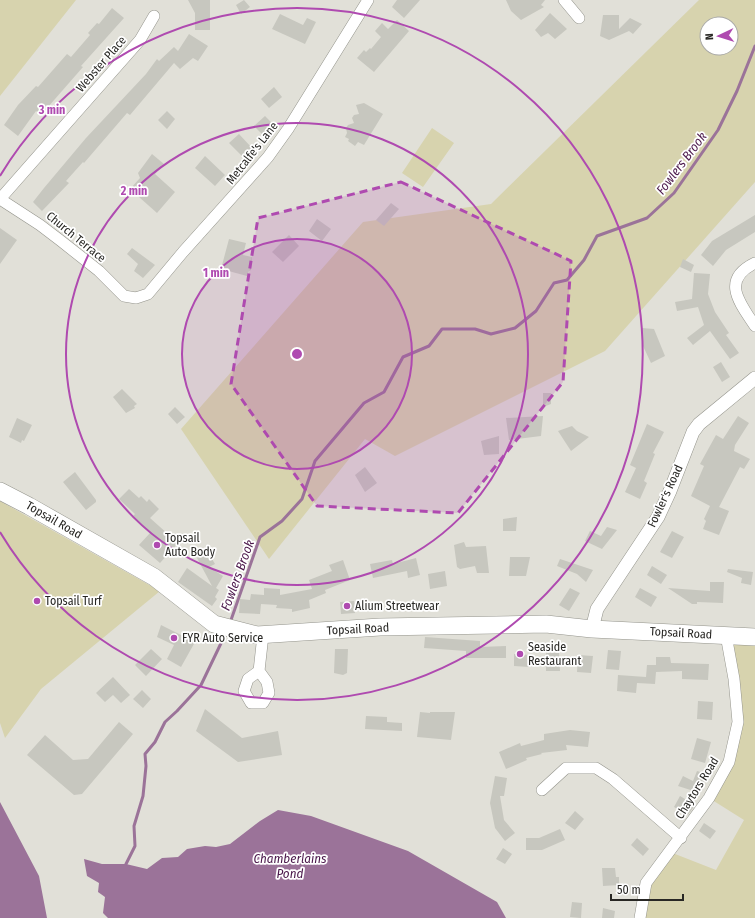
<svg xmlns="http://www.w3.org/2000/svg" width="755" height="918" font-family="'Fira Sans Condensed',sans-serif">
  <rect width="100%" height="100%" fill="#e1e0d8"/>
  <!-- green -->
  <path fill="#d7d3ae" fill-rule="evenodd" d="M0 0H76L0 96Z
    M699 0H755V182L605 351 395 456 365 439 269 559 181 429 363 222 491 204ZM707 24H731V48H707Z
    M432 128 454 143 423 187 402 173Z
    M0 501 160 591 41 689 5 738 0 723Z
    M726 635 755 637V918H640L646 883 670 852 716 870 744 820 709 798 729 762 738 722Z"/>
  <!-- water -->
  <path fill="#9b7399" d="M0 802 39 876 47 918H0Z
    M278 810 311 816 408 851 497 902 506 918H108L103 913 105 897 98 892 99 883 87 876 84 859 102 864H126L147 869 162 858 178 857 187 849 205 846 216 847 230 844 260 821Z"/>
  <g fill="none" stroke-linecap="round" stroke-linejoin="round">
    <!-- stream -->
    <path stroke="#9b7399" stroke-width="3" d="M231 620 260 537 282 521 302 499 315 461 364 403 384 392 403 357 429 346 442 329H475L491 334 515 328 536 311 554 283 567 280 584 260 597 236 647 218 674 193 718 130 737 91 755 46
      M126 864 135 846 134 826 143 796 146 766 145 754 155 742 165 722 177 711 201 685 224 637"/>
  </g>
  <!-- building -->
  <path fill="#c7c7bf" d="M188 0H210V30H195V13Z
    M244 0 250 7 241 14 236 5Z
    M397 0H420L404 18 392 7Z
    M506 0H545L541 5 544 7 521 20 511 11Z
    M112 8 124 18 81 66 83 67 41 115 36 111 18 136 4 125 18 105 36 86 38 87 67 54 71 57 90 35 88 33 97 23 99 24Z
    M550 13 567 29 555 39 548 33 541 37 535 30Z
    M280 14 303 25 307 18 316 22 305 44 272 29Z
    M603 15H619V29L630 18 642 24 633 34 629 31 609 40 600 36Z
    M397 20 409 31 374 72 357 58 364 50 366 52 370 48 371 49 381 37 375 31 382 23 388 29Z
    M189 34 208 46 198 61 193 58 180 69 174 63 130 115 127 113 84 163 83 162 66 181 69 183 42 211 33 202 44 188 86 138 146 74 157 59 159 61 174 47 178 51Z
    M274 87 282 97 269 108 261 99Z
    M364 103 383 114 364 145 358 142 355 146 348 141 349 139 345 137 347 133 346 128 348 125 354 123 352 118 354 115 359 114 356 105Z
    M167 111 175 119 167 129 158 120Z
    M265 116 275 126 263 135 254 126Z
    M239 134 252 148 243 157 229 143Z
    M152 154 164 164 155 174 175 192 157 213 130 189 140 178 138 173Z
    M205 156 225 175 215 186 195 168Z
    M391 203 399 209 384 226 376 220Z
    M755 215V232L726 250 713 266 701 255 712 241Z
    M317 219 331 229 322 241 309 231Z
    M0 228 17 240 0 264Z
    M289 235 299 246 283 262 272 252Z
    M229 239 246 243 243 255 252 257 251 270 249 271 247 276 221 269Z
    M132 248 155 265 143 278 134 271 138 264 127 254Z
    M683 259 694 265 691 272 680 267Z
    M694 273 710 274 708 294 715 312 729 333 726 335 739 353 730 359 710 331 693 345 687 338 704 325 698 307 677 311 675 302 692 299Z
    M642 328 654 329 665 356 651 363 643 346Z
    M721 362 730 377 722 382 713 367Z
    M122 389 137 404 134 406 135 408 126 413 113 397Z
    M543 393H551V404L543 407Z
    M175 407 185 417 177 424 168 414Z
    M543 416 541 436 509 440 506 418Z
    M738 416 749 423 735 445 734 451 750 459 744 469 740 467 719 507 729 511 719 535 703 529 706 521 704 519 710 506 691 496 704 466 700 464 716 435 723 439Z
    M17 418 32 425 24 441 22 440 21 443 9 437Z
    M647 424 664 432 653 453 655 454 644 481 647 483 640 499 625 492 636 468 630 465Z
    M572 426 577 431 589 437 571 451 558 431Z
    M499 436V454L484 455 481 441Z
    M365 467 377 483 365 492 355 475Z
    M75 472 96 500V502L86 510 63 482Z
    M129 489 139 498 141 496 147 502 149 499 159 509 150 518 178 543 160 563 139 545 150 533 132 517 135 514 119 499Z
    M517 517 516 531H503V519Z
    M607 527 617 530 602 549 585 541 590 531 601 536Z
    M672 531 684 537 672 558 660 552Z
    M464 542 466 547 486 546 489 573H477L475 566 460 569 457 567 454 545Z
    M208 552 215 564 209 567 223 576 216 588 219 590 215 597 217 599 212 606 178 582 187 568 212 586 197 558Z
    M510 557H530L526 576H509Z
    M416 558 420 575 408 578 407 571 373 578 370 564 392 560 393 564Z
    M560 559 593 570 586 582 577 574 557 566Z
    M343 560 350 580 325 590 326 593 309 600 310 608 292 612V609L276 608 277 605 261 604 260 614 239 613 240 599 250 600 251 594 264 595V588L280 589V595L312 589 309 580 332 571 329 565Z
    M652 566 667 575 661 584 647 575Z
    M728 569 753 572 751 585 741 583 742 578 727 572Z
    M445 571 447 586 430 589 428 574Z
    M710 582H724L723 603 697 602V604H692L668 588 710 591Z
    M570 588 580 593 569 611 559 605Z
    M640 588 657 597 651 607 635 597Z
    M354 601 355 613 341 614 340 602Z
    M161 625 195 642 181 667 167 659 174 645 157 637Z
    M425 637 480 641V647L506 646V658H466V651L424 648Z
    M151 649 162 659 146 676 135 665Z
    M335 649H348L347 673 343 675 334 673Z
    M608 650 621 651 619 670 606 669Z
    M546 653H559L560 671H546Z
    M514 654 530 655 529 667 514 666Z
    M578 655 593 656 591 673 577 672Z
    M656 657H670L671 663 709 664 708 680 682 679V671L656 672 655 684 637 683 636 693 617 691 618 675 646 677 647 665H656Z
    M113 677 130 695 121 703 113 695 105 702 96 693Z
    M142 690 151 699 143 708 133 699Z
    M698 701 713 702 712 720 697 719Z
    M205 709 242 738 278 731 282 755 238 762 196 731Z
    M420 712 430 713V712H455L451 740 417 737Z
    M366 716 387 717V722L402 723V731L365 729Z
    M119 722 133 734 82 794 74 795 27 755 45 735 73 760 88 759Z
    M570 730 590 732 588 747 566 745 567 750 541 753 542 754 526 758 527 760 506 769 499 752 520 743 521 746 544 740V734Z
    M697 738 711 742 705 763 691 759Z
    M697 771 707 774 700 793 678 786 683 776 693 781Z
    M495 776 507 778 504 796H500L504 820 515 833 505 841 495 828 490 803Z
    M680 796 695 805 688 815 674 807Z
    M575 811 584 819 575 830 565 823Z
    M704 823 716 831 710 839 699 831Z
    M560 829 565 840 542 850H526V838H539Z
    M637 838 649 849 643 856 631 845Z
    M503 848 512 854 505 864 496 859Z
    M602 868H615L616 877H619V885L603 886Z
    M572 902 582 903 581 918 570 917Z
    M603 908 615 911 614 918H602Z"/>
  <g fill="none" stroke-linecap="round" stroke-linejoin="round">
    <!-- minor casing -->
    <g stroke="#94948c" stroke-width="12">
      <path id="minor" d="M564 0 579 18
        M0 199 40 225 61 241 99 271 124 296 136 298 148 294 183 252 268 157 288 129 368 0
        M0 199 140 40 154 16
        M755 263C720 280 740 303 755 326
        M259 671 248 679 244 691 251 703H263L269 693 267 682 259 671 263 635
        M542 790 566 768H596L613 779 681 838
        M640 918 646 883 709 798 729 762 738 722 734 679 726 635"/>
    </g>
    <!-- tertiary casing -->
    <g stroke="#94948c" stroke-width="14">
      <path id="tertiary" d="M592 629 597 609 658 517 670 491 693 432 699 424 755 378"/>
    </g>
    <!-- primary casing -->
    <g stroke="#94948c" stroke-width="18">
      <path id="primary" d="M0 491 29 506 154 577 214 624 257 635 380 627 546 624 592 629 755 637"/>
    </g>
    <!-- minor -->
    <use href="#minor" stroke="#fff" stroke-width="11"/>
    <!-- tertiary -->
    <use href="#tertiary" stroke="#fff" stroke-width="13"/>
    <!-- primary -->
    <use href="#primary" stroke="#fff" stroke-width="17"/>
  </g>
  <!-- marked area -->
  <path fill="#af4ab0" fill-opacity="0.2" stroke="#af4ab0" stroke-width="3" stroke-dasharray="8 5" stroke-linejoin="round" d="M401 182 571 261 563 382 458 513 317 506 231 384 258 218Z"/>
  <!-- distance rings -->
  <circle cx="297" cy="354" r="115" fill="#af4ab0" fill-opacity=".12"/>
  <g fill="none" stroke="#af4ab0" stroke-width="2">
    <circle cx="297" cy="354" r="115"/>
    <circle cx="297" cy="354" r="231"/>
    <path d="M0 176A346 346 0 1 1 0 532"/>
  </g>
  <!-- markers -->
  <g fill="#af4ab0" stroke="#fff" stroke-width="1.5">
    <circle cx="157" cy="545" r="4"/>
    <circle cx="37" cy="601" r="4"/>
    <circle cx="347" cy="606" r="4"/>
    <circle cx="174" cy="638" r="4"/>
    <circle cx="520" cy="654" r="4"/>
  </g>
  <g text-anchor="middle" stroke-width="3.5" stroke-linejoin="round" paint-order="stroke">
    <!-- street labels -->
    <g font-size="12" fill="#282724" stroke="#fff">
      <text transform="translate(101 64) rotate(-49)" y="4">Webster Place</text>
      <text transform="translate(252 153) rotate(-52)" y="4">Metcalfe's Lane</text>
      <text transform="translate(76 237) rotate(39)" y="4">Church Terrace</text>
      <text transform="translate(665 496) rotate(-65)" y="4">Fowler's Road</text>
      <text transform="translate(54 520) rotate(30)" y="4">Topsail Road</text>
      <text transform="translate(358 629) rotate(-3)" y="4">Topsail Road</text>
      <text transform="translate(681 633) rotate(3)" y="4">Topsail Road</text>
      <text transform="translate(697 788) rotate(-58)" y="4">Chaytors Road</text>
    </g>
    <!-- poi labels -->
    <g font-size="12" fill="#282724" stroke="#fff" text-anchor="start">
      <text x="165" y="542">Topsail<tspan x="165" dy="14">Auto Body</tspan></text>
      <text x="45" y="605">Topsail Turf</text>
      <text x="355" y="610">Alium Streetwear</text>
      <text x="182" y="642">FYR Auto Service</text>
      <text x="528" y="651">Seaside<tspan x="528" dy="14">Restaurant</tspan></text>
    </g>
    <!-- water labels -->
    <g font-size="13" font-style="italic" fill="#4a174a" stroke="#fff">
      <text transform="translate(681 163) rotate(-53)" y="5">Fowlers Brook</text>
      <text transform="translate(237 575) rotate(-70)" y="5">Fowlers Brook</text>
      <text x="290" y="863">Chamberlains<tspan x="290" dy="15">Pond</tspan></text>
    </g>
  </g>
  <circle cx="297" cy="354" r="6" fill="#af4ab0" stroke="#fff" stroke-width="2"/>
  <g font-size="12" text-anchor="middle" font-weight="bold" fill="#af4ab0" stroke="#fff" stroke-width="3.5" stroke-linejoin="round" paint-order="stroke">
    <text x="52" y="114">3 min</text>
    <text x="134" y="195">2 min</text>
    <text x="216" y="277">1 min</text>
  </g>
  <!-- north arrow -->
  <g transform="translate(719 36) rotate(266)"><circle r="19" fill="#ffffff" stroke="#a9a9a7"/>
  <path d="M0-3L7 15L0 10L-7 15Z" fill="#af4ab0"/>
  <text y="-6" font-size="11" font-weight="bold" text-anchor="middle" fill="#282724">N</text>
  </g>
  <!-- scale -->
  <path d="M611 894v6h72v-6" fill="none" stroke="#282724" stroke-width="2"/>
  <text x="617" y="894" font-size="12" fill="#282724" stroke="#ffffff" stroke-width="3" paint-order="stroke">50 m</text>
</svg>
